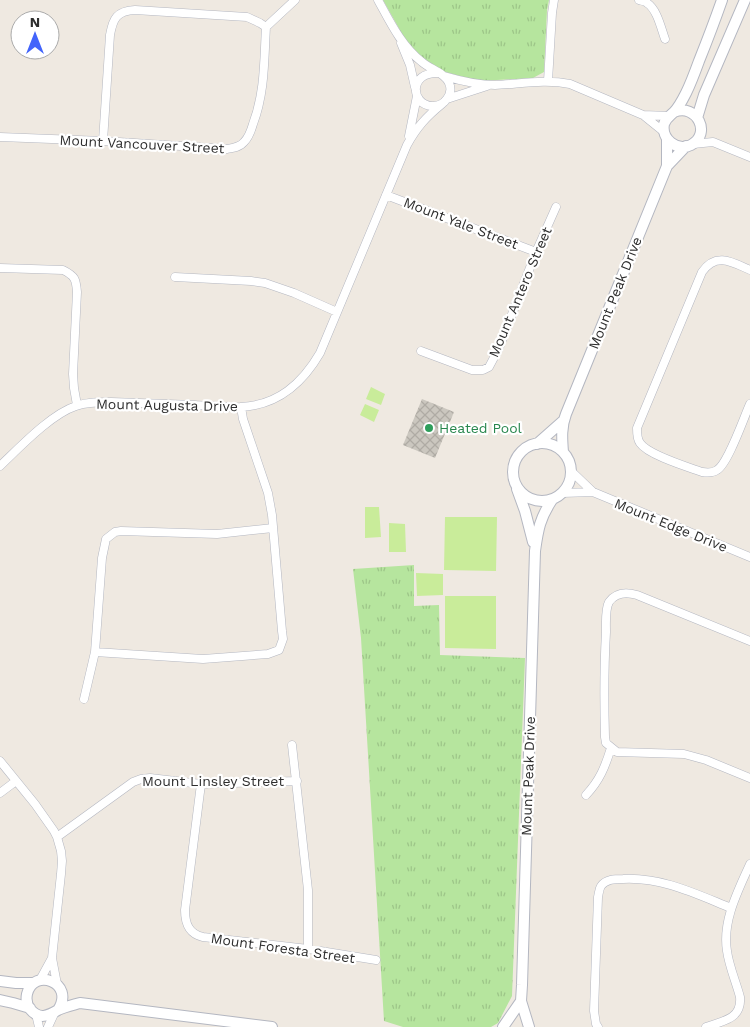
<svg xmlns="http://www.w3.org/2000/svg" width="750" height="1027" font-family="'Work Sans',sans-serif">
  <defs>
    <pattern id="park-tufts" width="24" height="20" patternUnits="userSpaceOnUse" patternTransform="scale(1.25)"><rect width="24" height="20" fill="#b6e59e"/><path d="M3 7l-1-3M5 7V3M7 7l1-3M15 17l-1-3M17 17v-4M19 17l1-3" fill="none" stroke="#9dc588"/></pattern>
    <pattern id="building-cross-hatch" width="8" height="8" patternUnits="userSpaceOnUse" patternTransform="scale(1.25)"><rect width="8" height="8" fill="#cbc7bf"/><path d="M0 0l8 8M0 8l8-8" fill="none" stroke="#afaba4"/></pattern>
  </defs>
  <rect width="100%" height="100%" fill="#efe9e1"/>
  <!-- park -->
  <path fill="url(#park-tufts)" d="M383 0H549L547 10 544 72 533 78 479 81 441 71 420 56 405 39Z
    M414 565V606L439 605 440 655 525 658 512 996 498 1023 491 1027H403L384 1021 361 638 353 569Z"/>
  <!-- pitch -->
  <path fill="#c9ec9a" d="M371 387 385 394 381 405 366 399Z
    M365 404 379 410 374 422 360 415Z
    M365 507H379L381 537 365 538Z
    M445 517H497L496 571 444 570Z
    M389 523 405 524 406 552H389Z
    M416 573 443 574V595L417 596Z
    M445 596H496V649L445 648Z"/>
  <!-- building -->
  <path fill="url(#building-cross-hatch)" d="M422 399 454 412 435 458 403 445Z"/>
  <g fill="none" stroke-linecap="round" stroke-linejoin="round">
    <!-- minor casing -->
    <g stroke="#b4b7c1" stroke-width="9">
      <path id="minor" d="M378 0C390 22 402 47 422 62 430 69 445 73 449 83 454 94 444 107 432 106 411 105 408 72 438 73
        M639 0C642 1 645 1 647 3 657 9 661 28 665 39
        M401 43 410 65 415 87
        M444 76C461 81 478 85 495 85 520 84 545 79 570 84L643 115 664 132
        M548 81 552 13 554 0
        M447 99 487 86
        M643 115 669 116
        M409 136 417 96
        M0 137 103 141 227 149C233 148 240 147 244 142 249 137 251 131 253 124 265 92 264 61 266 27L295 0
        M103 141 110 35C113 18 117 11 135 10L247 17 260 23 266 27
        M693 144 713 142 750 157
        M386 195 536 252
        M0 268 63 270C75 276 76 279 77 292L73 374 74 388 77 405
        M750 270C732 262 716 252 702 272L637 428C637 433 637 439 640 443 648 455 688 467 702 472 708 473 713 473 717 470 728 464 744 417 750 404
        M175 277 251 281 265 283 294 293 337 312
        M421 351 472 370H483L489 367 499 348 536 252 556 207
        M0 466C19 448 51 414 76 406 87 402 99 402 111 402 139 403 167 404 195 405 210 406 226 408 241 407 278 405 302 384 320 353L407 145C417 127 426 117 442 104
        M571 471 593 492 750 557
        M562 493 593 492
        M750 641 637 595C627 592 616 592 609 602 605 609 606 623 606 632 604 667 604 702 605 737L606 743 617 752 684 754 706 760 750 778
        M95 652 203 659 268 654 279 650 283 639 282 631 272 515 268 493 243 419 241 407
        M84 699 95 652 102 558 106 539 115 532 121 531 217 534 273 528
        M292 745 308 890V949
        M0 761 35 804 54 831 57 837 61 851 62 861 61 874 52 958 57 984
        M201 784 185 910C185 924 189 934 203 937L308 949 376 960
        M0 793 16 781
        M586 795C600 780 605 767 611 748
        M57 837 133 782 141 779 150 778 201 784 297 781
        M40 980 52 958
        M36 1014 39 1027
        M48 1027 54 1014
        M598 1027 596 1024 594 1011 598 897C599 893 599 889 601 886 606 879 615 879 623 879 662 877 696 894 731 908
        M706 1027C723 1021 742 1019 740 997 736 982 729 966 727 951 722 921 738 891 750 864"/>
    </g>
    <!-- tertiary casing -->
    <g stroke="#b4b7c1" stroke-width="12">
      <path id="tertiary" d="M674 112C697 103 712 134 691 145 677 152 661 139 664 124 666 118 670 116 674 112 678 108 683 99 686 93 691 83 695 72 699 61 707 41 715 20 722 0
        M697 118 704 95 745 0
        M667 139V166
        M513 472a29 29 0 1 1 58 0a29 29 0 1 1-58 0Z
        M537 444 563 421
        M563 452C562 439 561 427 566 414L667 166 686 146
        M517 489 525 511 533 542
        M0 981 16 983H34
        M0 1000 13 1003 30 1008
        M58 1010C76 982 33 967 27 994 26 999 27 1005 30 1009 39 1020 48 1016 58 1010 64 1007 73 1005 80 1003L272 1027
        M503 1027 521 1001
        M529 1027 521 1001 522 985 535 551C538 529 540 518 552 500"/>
    </g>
    <!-- minor -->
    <use href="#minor" stroke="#fff" stroke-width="8"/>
    <!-- tertiary -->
    <use href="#tertiary" stroke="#fff" stroke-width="10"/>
  </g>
  <!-- markers -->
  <circle fill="#2e9e5b" stroke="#fff" stroke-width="2" cx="429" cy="428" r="5"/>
  <g text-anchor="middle" stroke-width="4.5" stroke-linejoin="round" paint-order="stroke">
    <!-- street labels -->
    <g font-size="14" fill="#2e2e2e" stroke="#fff">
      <text transform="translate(142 144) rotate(3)" y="5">Mount Vancouver Street</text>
      <text transform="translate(461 223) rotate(21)" y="5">Mount Yale Street</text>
      <text transform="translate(520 292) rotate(-67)" y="5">Mount Antero Street</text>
      <text transform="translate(615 293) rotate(-68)" y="5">Mount Peak Drive</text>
      <text transform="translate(167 405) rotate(1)" y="5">Mount Augusta Drive</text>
      <text transform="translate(671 525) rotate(22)" y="5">Mount Edge Drive</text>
      <text transform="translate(528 776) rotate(-88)" y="5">Mount Peak Drive</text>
      <text x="213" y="786">Mount Linsley Street</text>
      <text transform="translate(283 948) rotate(8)" y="5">Mount Foresta Street</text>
    </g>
    <!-- leisure labels -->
    <g font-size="14" fill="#27864d" stroke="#fff" text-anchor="start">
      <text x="439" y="433">Heated Pool</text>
    </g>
  </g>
  <!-- north arrow -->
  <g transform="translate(35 35)"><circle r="24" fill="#ffffff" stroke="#ababab"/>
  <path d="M0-4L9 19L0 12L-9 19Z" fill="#4264fb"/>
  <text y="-8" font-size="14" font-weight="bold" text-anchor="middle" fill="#2e2e2e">N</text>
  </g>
</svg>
